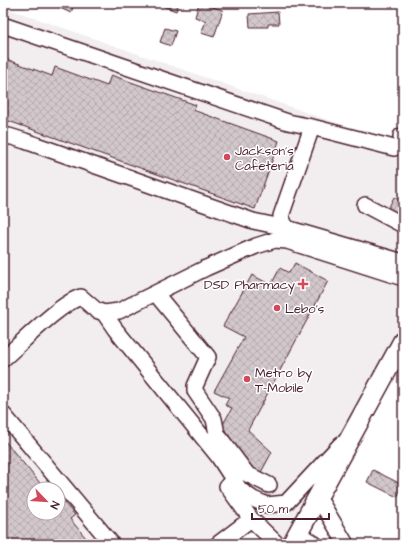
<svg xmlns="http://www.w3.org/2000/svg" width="406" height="547" font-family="'Architects Daughter',sans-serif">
  <defs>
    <pattern id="building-cross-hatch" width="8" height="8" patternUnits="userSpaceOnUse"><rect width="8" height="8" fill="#d2c7cb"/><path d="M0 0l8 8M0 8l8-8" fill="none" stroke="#b6aaae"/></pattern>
  </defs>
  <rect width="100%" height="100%" fill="#fff"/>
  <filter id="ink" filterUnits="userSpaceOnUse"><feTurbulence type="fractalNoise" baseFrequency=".025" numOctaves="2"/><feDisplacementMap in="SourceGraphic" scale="8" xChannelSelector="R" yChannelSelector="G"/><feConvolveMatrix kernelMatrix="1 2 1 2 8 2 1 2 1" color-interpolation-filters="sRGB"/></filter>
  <g filter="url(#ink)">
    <!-- built -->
    <path fill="#f2eeef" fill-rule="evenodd" d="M3 7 380 138 390 154 403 161V341L292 544H277L251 519 218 544H3ZM34 489H58V513H34Z"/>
    <!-- building -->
    <path fill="url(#building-cross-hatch)" stroke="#4a1f2b" d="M62 3 73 7 71 13 60 8Z
      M109 3H120L118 8Z
      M161 3H179L176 11 160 5Z
      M199 3 223 10 214 37 201 33 206 21 195 17Z
      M278 12 279 24H268V27H250L249 14Z
      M165 28 176 31 171 46 160 42Z
      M3 58 52 76 55 67 107 86 111 75 196 105 193 110 279 141 255 209 3 119Z
      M394 197 403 202V222L386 213Z
      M295 263 328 281 248 430 272 452 259 476 250 467 221 428 232 408 225 405 229 398 214 391 244 337 223 326 252 275 271 285 280 268 289 273Z
      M3 439 45 489H34V513H58V495L75 515 70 519 91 544H3Z
      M373 470 403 485V494L400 492 397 497 367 482Z"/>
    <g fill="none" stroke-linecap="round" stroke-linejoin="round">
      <!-- minor casing -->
      <g stroke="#4a1f2b" stroke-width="18">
        <path id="minor" d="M3 25 288 122 312 127 281 216 286 228 403 262
          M312 127 394 148
          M401 136 403 137
          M3 139 9 136 25 141 253 221 286 228V234
          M365 205 403 225
          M156 294 208 357 195 386V391L214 419 217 434 247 474 269 485
          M104 313 119 311 206 268 256 246 275 240 287 241 403 278
          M3 359C22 343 60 303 81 297L96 310 104 313 115 329 218 456 240 490 253 499 267 505 286 503 341 444
          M3 414 112 544
          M227 486 251 519 277 544
          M318 497 346 544
          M298 534 315 544
          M218 544 251 519"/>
      </g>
      <!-- major casing -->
      <g stroke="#4a1f2b" stroke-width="22">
        <path id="major" d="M292 544 403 341"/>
      </g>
      <!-- minor -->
      <use href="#minor" stroke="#fff" stroke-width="15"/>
      <!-- major -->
      <use href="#major" stroke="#fff" stroke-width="19"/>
    </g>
  </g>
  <!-- markers -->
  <g fill="#d1495b" stroke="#fff" stroke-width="1.5">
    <circle cx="227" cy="157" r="4"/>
    <path d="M301 278h4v4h4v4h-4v4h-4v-4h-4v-4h4z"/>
    <circle cx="277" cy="308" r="4"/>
    <circle cx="247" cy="379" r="4"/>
  </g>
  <g text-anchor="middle" stroke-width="3" stroke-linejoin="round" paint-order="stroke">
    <!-- poi labels -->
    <g font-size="13" fill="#4a1f2b" stroke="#fff" text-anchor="start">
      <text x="235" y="155">Jackson's<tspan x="235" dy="15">Cafeteria</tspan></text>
      <text x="295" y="289" text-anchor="end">DSD Pharmacy</text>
      <text x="285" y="313">Lebo's</text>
      <text x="255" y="377">Metro by<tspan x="255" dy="15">T-Mobile</tspan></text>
    </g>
  </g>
  <!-- margin -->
  <rect width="406" height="547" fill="none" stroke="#fff" stroke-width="16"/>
  <rect x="8" y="8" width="390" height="531" fill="none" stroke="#4a1f2b" stroke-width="1.5" filter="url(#ink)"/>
  <!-- north arrow -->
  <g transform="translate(46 501) rotate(115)"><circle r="19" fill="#ffffff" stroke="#b7a5aa"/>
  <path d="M0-3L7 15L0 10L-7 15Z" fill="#d1495b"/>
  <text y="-6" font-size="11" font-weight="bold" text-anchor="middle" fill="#4a1f2b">N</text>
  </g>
  <!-- scale -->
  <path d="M252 513v6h77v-6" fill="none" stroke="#4a1f2b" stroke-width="2"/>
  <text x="258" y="513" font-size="12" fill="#4a1f2b" stroke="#ffffff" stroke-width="3" paint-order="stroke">50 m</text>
</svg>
